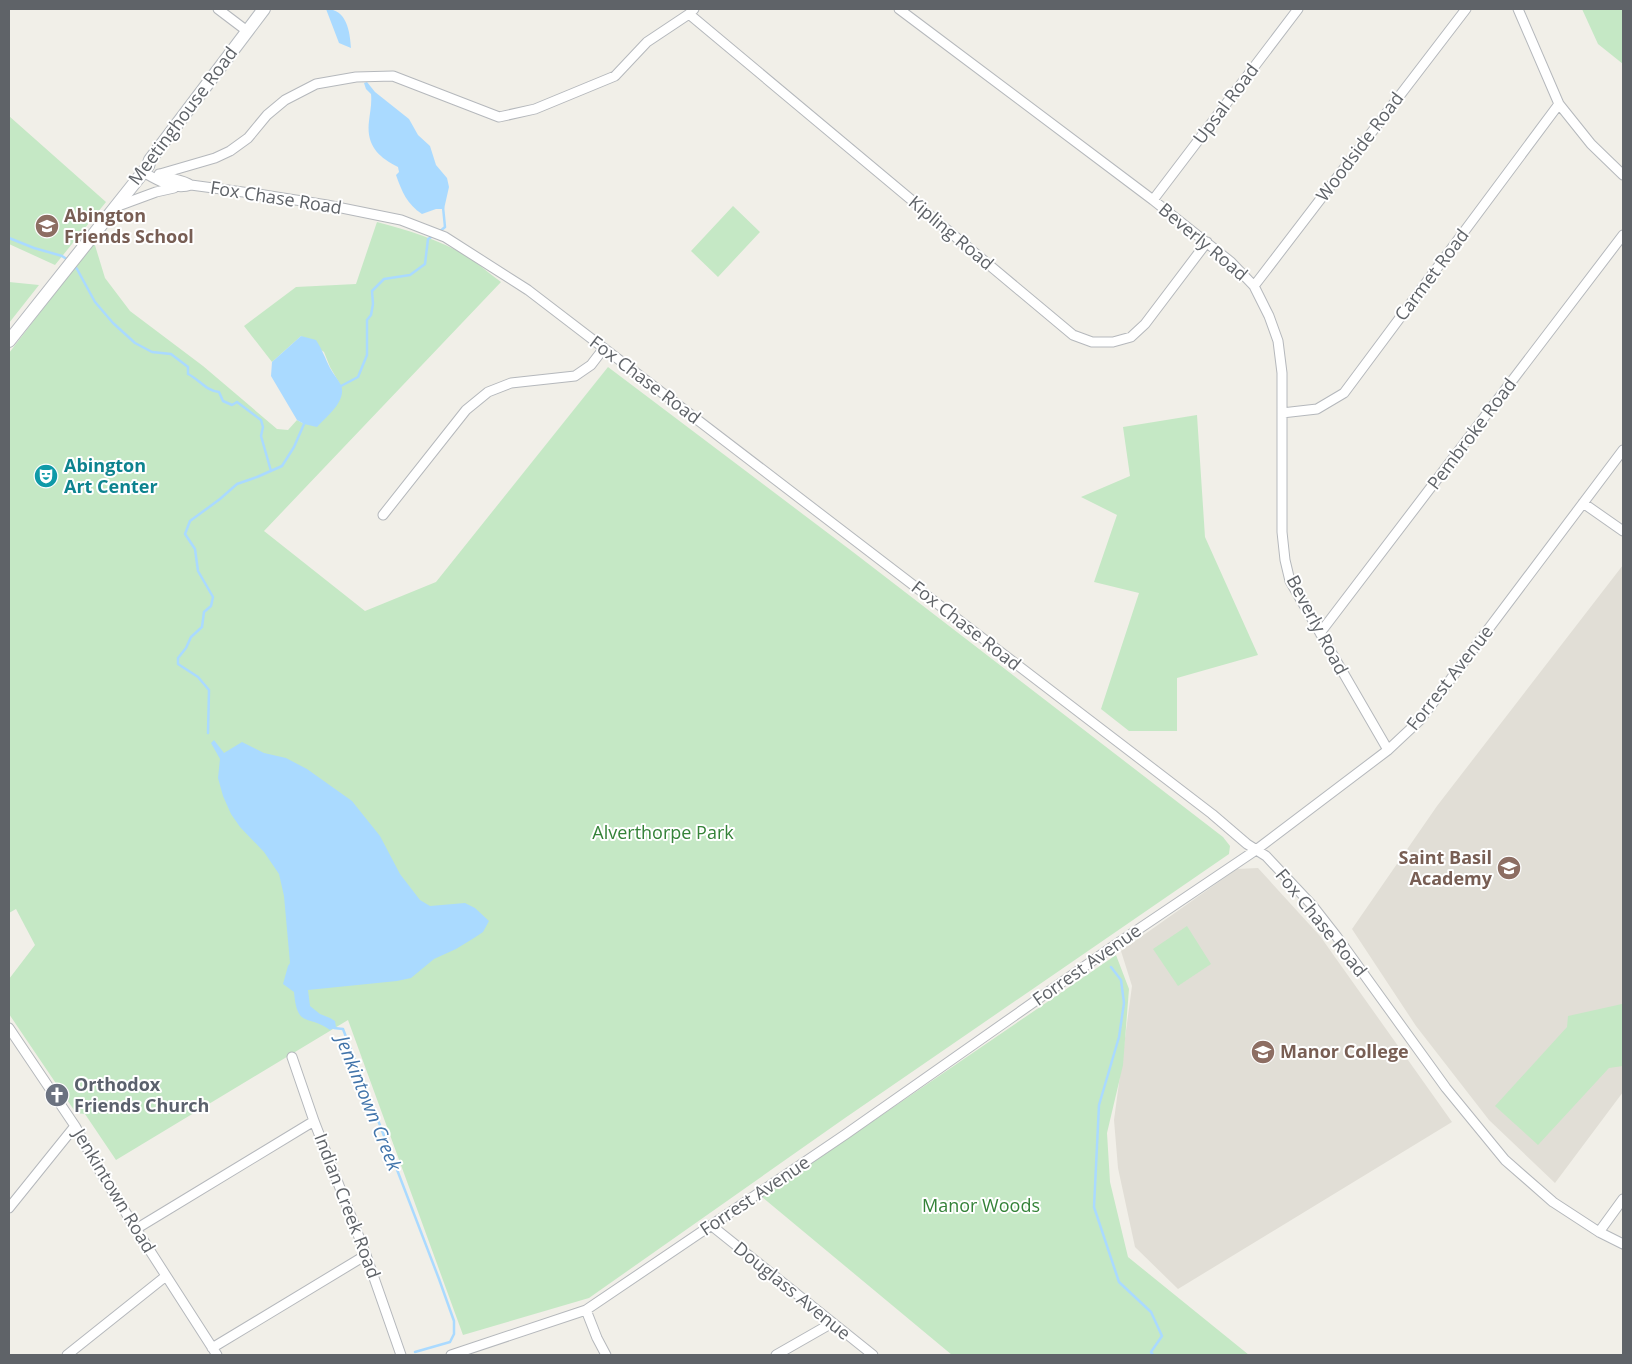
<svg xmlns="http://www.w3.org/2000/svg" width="1632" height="1364" font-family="'Open Sans',sans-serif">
  <rect width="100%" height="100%" fill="#f1efe8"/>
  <!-- education -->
  <path fill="#e1ded6" d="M1623 565V1092L1555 1183 1489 1120 1416 1026 1352 929 1437 806Z
    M1258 868 1320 936 1452 1122 1178 1289 1135 1247 1118 1168 1114 1120 1132 986 1121 951 1237 869Z"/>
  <!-- green -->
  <path fill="#c5e8c5" d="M1582 9H1623V64L1598 44Z
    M9 116 106 202 55 265 9 244Z
    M733 206 760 232 718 277 691 251Z
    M377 222C408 230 446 242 473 260 482 267 491 275 501 282L264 531 365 611 436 582 608 367 853 552 1223 837 1230 846 1229 854 845 1118 589 1298 463 1335 348 1020 116 1160 85 1114 76 1113 9 1014V979L35 945 16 909 9 913V353L94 242 105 278 130 311 203 366 277 429 288 430 297 420 304 424 341 386 330 367 324 352 301 336 272 362 244 326 296 287 356 284Z
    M9 282 39 285 9 323Z
    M1197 415 1205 537 1258 655 1177 678V731H1129L1101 709 1139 593 1094 582 1117 515 1081 497 1130 476 1123 427Z
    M1187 926 1211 964 1178 986 1153 949Z
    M1116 955 1129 989 1123 1065 1107 1133 1110 1182 1128 1257 1249 1355H952L762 1197Z
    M1622 1004 1623 1005V1066L1609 1068 1538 1145 1495 1106 1567 1027 1568 1016Z"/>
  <!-- water -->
  <path fill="#aadaff" d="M326 9C347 9 350 32 351 48L339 43Z
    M367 82 375 92 409 119 418 135 430 146 436 165 447 178 449 187 444 209H436L422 214C407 204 402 192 396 175L399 172 398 167C378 157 366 145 369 121 370 112 372 104 371 94L366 89 364 83Z
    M301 336 316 340C322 349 325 358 330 368 333 374 338 379 341 385 347 401 327 416 317 427L304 424 297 420 271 376 272 362Z
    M214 740 224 753 242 742 264 753 286 758 307 769 352 801 380 836 400 874 420 900 430 906 465 903 475 908 489 921 483 932 474 938 456 949 434 959 411 978 397 981 308 990 310 1006 320 1014 330 1018 335 1021 336 1027 330 1030C308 1014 297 1029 294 992L283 984 288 966 290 963 284 896 279 874 264 852 240 827 231 814 223 796 218 778 220 759 211 743Z"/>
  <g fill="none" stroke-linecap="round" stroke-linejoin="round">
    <!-- stream -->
    <path stroke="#aadaff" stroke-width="2.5" d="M438 233 445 227 443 207
      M9 238 34 248 62 256 68 260
      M74 266 77 269 95 302 113 323 135 343 152 352 171 354 188 367V374C200 380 206 391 219 392L223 401 232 405 237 402 261 420 263 427 261 436 271 471
      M341 386 358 377 367 355V320L371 315 373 304 372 291 384 279 410 275 425 264 428 239 433 236
      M208 733 209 690 198 677 178 664V658L186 648 191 637 202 627 204 612 211 606 213 597 198 571 195 549 185 534 190 521 220 499 237 484 257 477 282 466 294 447 304 424
      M1111 967 1121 980 1124 1003 1119 1037 1099 1105 1094 1207 1119 1282 1151 1312 1162 1336 1151 1352 1153 1355
      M331 1026 334 1028 343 1029 439 1279 454 1321V1334L450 1342 415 1352"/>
    <!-- street casing -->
    <g stroke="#b5b8bc" stroke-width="11">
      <path id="street" d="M218 9 247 31
        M899 9 1153 200 1231 262 1254 286 1269 316 1278 341 1282 373V532L1285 560 1290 581 1388 750
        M1518 9 1559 104 1591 144 1623 175
        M689 14 1073 335 1092 342H1113L1131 337 1145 324 1207 242
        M143 172C157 180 174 191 191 185L258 194 327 205 401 220 445 237 528 290 1212 814 1247 844 1266 856 1312 905 1337 937 1446 1088 1505 1160 1553 1202 1599 1232 1623 1244
        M159 174C170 179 182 179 191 185
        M160 174 215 158 230 151 248 138 267 115 285 100 316 84 356 77 393 76 499 117 535 109 615 76 647 42 689 14 694 9
        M1153 200 1298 9
        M118 206 156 192 174 188
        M1254 286 1466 9
        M1282 413 1317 409 1344 393 1559 104
        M1583 503 1623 531
        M383 515 466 410 488 392 511 383 575 376 591 365 604 348
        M1320 633 1623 235
        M9 1028 75 1126 98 1168 136 1229 217 1355
        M292 1057 314 1121 366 1255 401 1355
        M9 1208 75 1126
        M712 1226 873 1355
        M136 1229 314 1121
        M1599 1232 1623 1199
        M586 1310 597 1338 606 1355
        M212 1348 366 1255
        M67 1355 166 1276
        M451 1355 586 1310 846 1134 1115 945 1256 850 1388 750 1420 720 1623 450
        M776 1355 832 1323"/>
    </g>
    <!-- secondary casing -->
    <g stroke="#b6babf" stroke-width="14">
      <path id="secondary" d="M9 341 148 166 150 160 264 9"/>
    </g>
    <!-- street -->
    <use href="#street" stroke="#fff" stroke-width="9"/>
    <!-- secondary -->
    <use href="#secondary" stroke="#fff" stroke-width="12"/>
  </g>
  <!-- icons -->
  <defs>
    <g id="school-disc" transform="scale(1.25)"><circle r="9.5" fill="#8d6e63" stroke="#fff"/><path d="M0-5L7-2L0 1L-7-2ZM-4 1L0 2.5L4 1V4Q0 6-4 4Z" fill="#fff"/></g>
    <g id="theatre-disc" transform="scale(1.25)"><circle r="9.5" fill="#0f9aa8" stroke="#fff"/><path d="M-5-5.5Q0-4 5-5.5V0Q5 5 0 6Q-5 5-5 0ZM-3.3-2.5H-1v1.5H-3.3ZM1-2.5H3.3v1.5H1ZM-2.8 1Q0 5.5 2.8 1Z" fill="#fff"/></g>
    <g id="church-disc" transform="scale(1.25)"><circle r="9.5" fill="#6b7280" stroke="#fff"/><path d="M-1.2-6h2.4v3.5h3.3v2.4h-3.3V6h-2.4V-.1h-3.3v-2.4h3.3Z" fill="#fff"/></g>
  </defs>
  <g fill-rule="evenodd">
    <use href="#school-disc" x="47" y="226"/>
    <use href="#theatre-disc" x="46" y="476"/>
    <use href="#school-disc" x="1509" y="868"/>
    <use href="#school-disc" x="1263" y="1052"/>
    <use href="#church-disc" x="57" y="1095"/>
  </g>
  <g text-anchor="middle" stroke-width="4" stroke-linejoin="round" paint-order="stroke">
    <!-- street labels -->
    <g font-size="18" fill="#5f6368" stroke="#fff">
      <text transform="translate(1226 104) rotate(-53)" y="6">Upsal Road</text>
      <text transform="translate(183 116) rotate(-53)" y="6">Meetinghouse Road</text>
      <text transform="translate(1360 147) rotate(-53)" y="6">Woodside Road</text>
      <text transform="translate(276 198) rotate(9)" y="6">Fox Chase Road</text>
      <text transform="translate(951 233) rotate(40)" y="6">Kipling Road</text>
      <text transform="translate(1203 242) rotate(40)" y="6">Beverly Road</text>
      <text transform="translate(1432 275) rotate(-53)" y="6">Carmet Road</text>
      <text transform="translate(645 380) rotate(37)" y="6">Fox Chase Road</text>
      <text transform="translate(1472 434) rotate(-53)" y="6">Pembroke Road</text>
      <text transform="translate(1317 625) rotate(62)" y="6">Beverly Road</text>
      <text transform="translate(966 626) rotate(38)" y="6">Fox Chase Road</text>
      <text transform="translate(1450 678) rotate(-52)" y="6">Forrest Avenue</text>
      <text transform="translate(1321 923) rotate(51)" y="6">Fox Chase Road</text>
      <text transform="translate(1087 965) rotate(-35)" y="6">Forrest Avenue</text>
      <text transform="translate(114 1191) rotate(59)" y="6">Jenkintown Road</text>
      <text transform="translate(755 1196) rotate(-34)" y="6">Forrest Avenue</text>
      <text transform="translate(347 1206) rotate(69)" y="6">Indian Creek Road</text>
      <text transform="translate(792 1291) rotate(39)" y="6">Douglass Avenue</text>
    </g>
    <!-- education labels -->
    <g font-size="18" font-weight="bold" fill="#785e54" stroke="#fff" text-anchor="start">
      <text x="64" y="222">Abington<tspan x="64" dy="21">Friends School</tspan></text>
      <text x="1492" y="864" text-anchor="end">Saint Basil<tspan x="1492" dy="21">Academy</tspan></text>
      <text x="1280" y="1058">Manor College</text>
    </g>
    <!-- culture labels -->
    <g font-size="18" font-weight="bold" fill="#0d838f" stroke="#fff" text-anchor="start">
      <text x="64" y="472">Abington<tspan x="64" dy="21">Art Center</tspan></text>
    </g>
    <!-- park labels -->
    <g font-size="18" fill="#348238" stroke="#fff">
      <text x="663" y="839">Alverthorpe Park</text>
      <text x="981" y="1212">Manor Woods</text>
    </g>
    <!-- worship labels -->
    <g font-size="18" font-weight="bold" fill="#5b616d" stroke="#fff" text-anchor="start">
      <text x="74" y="1091">Orthodox<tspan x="74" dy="21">Friends Church</tspan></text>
    </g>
    <!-- water labels -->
    <g font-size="19" font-style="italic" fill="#4174aa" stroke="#fff">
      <text transform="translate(369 1103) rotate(68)" y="7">Jenkintown Creek</text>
    </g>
  </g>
  <!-- border -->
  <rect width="1632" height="1364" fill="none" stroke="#5f6368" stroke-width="20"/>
</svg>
